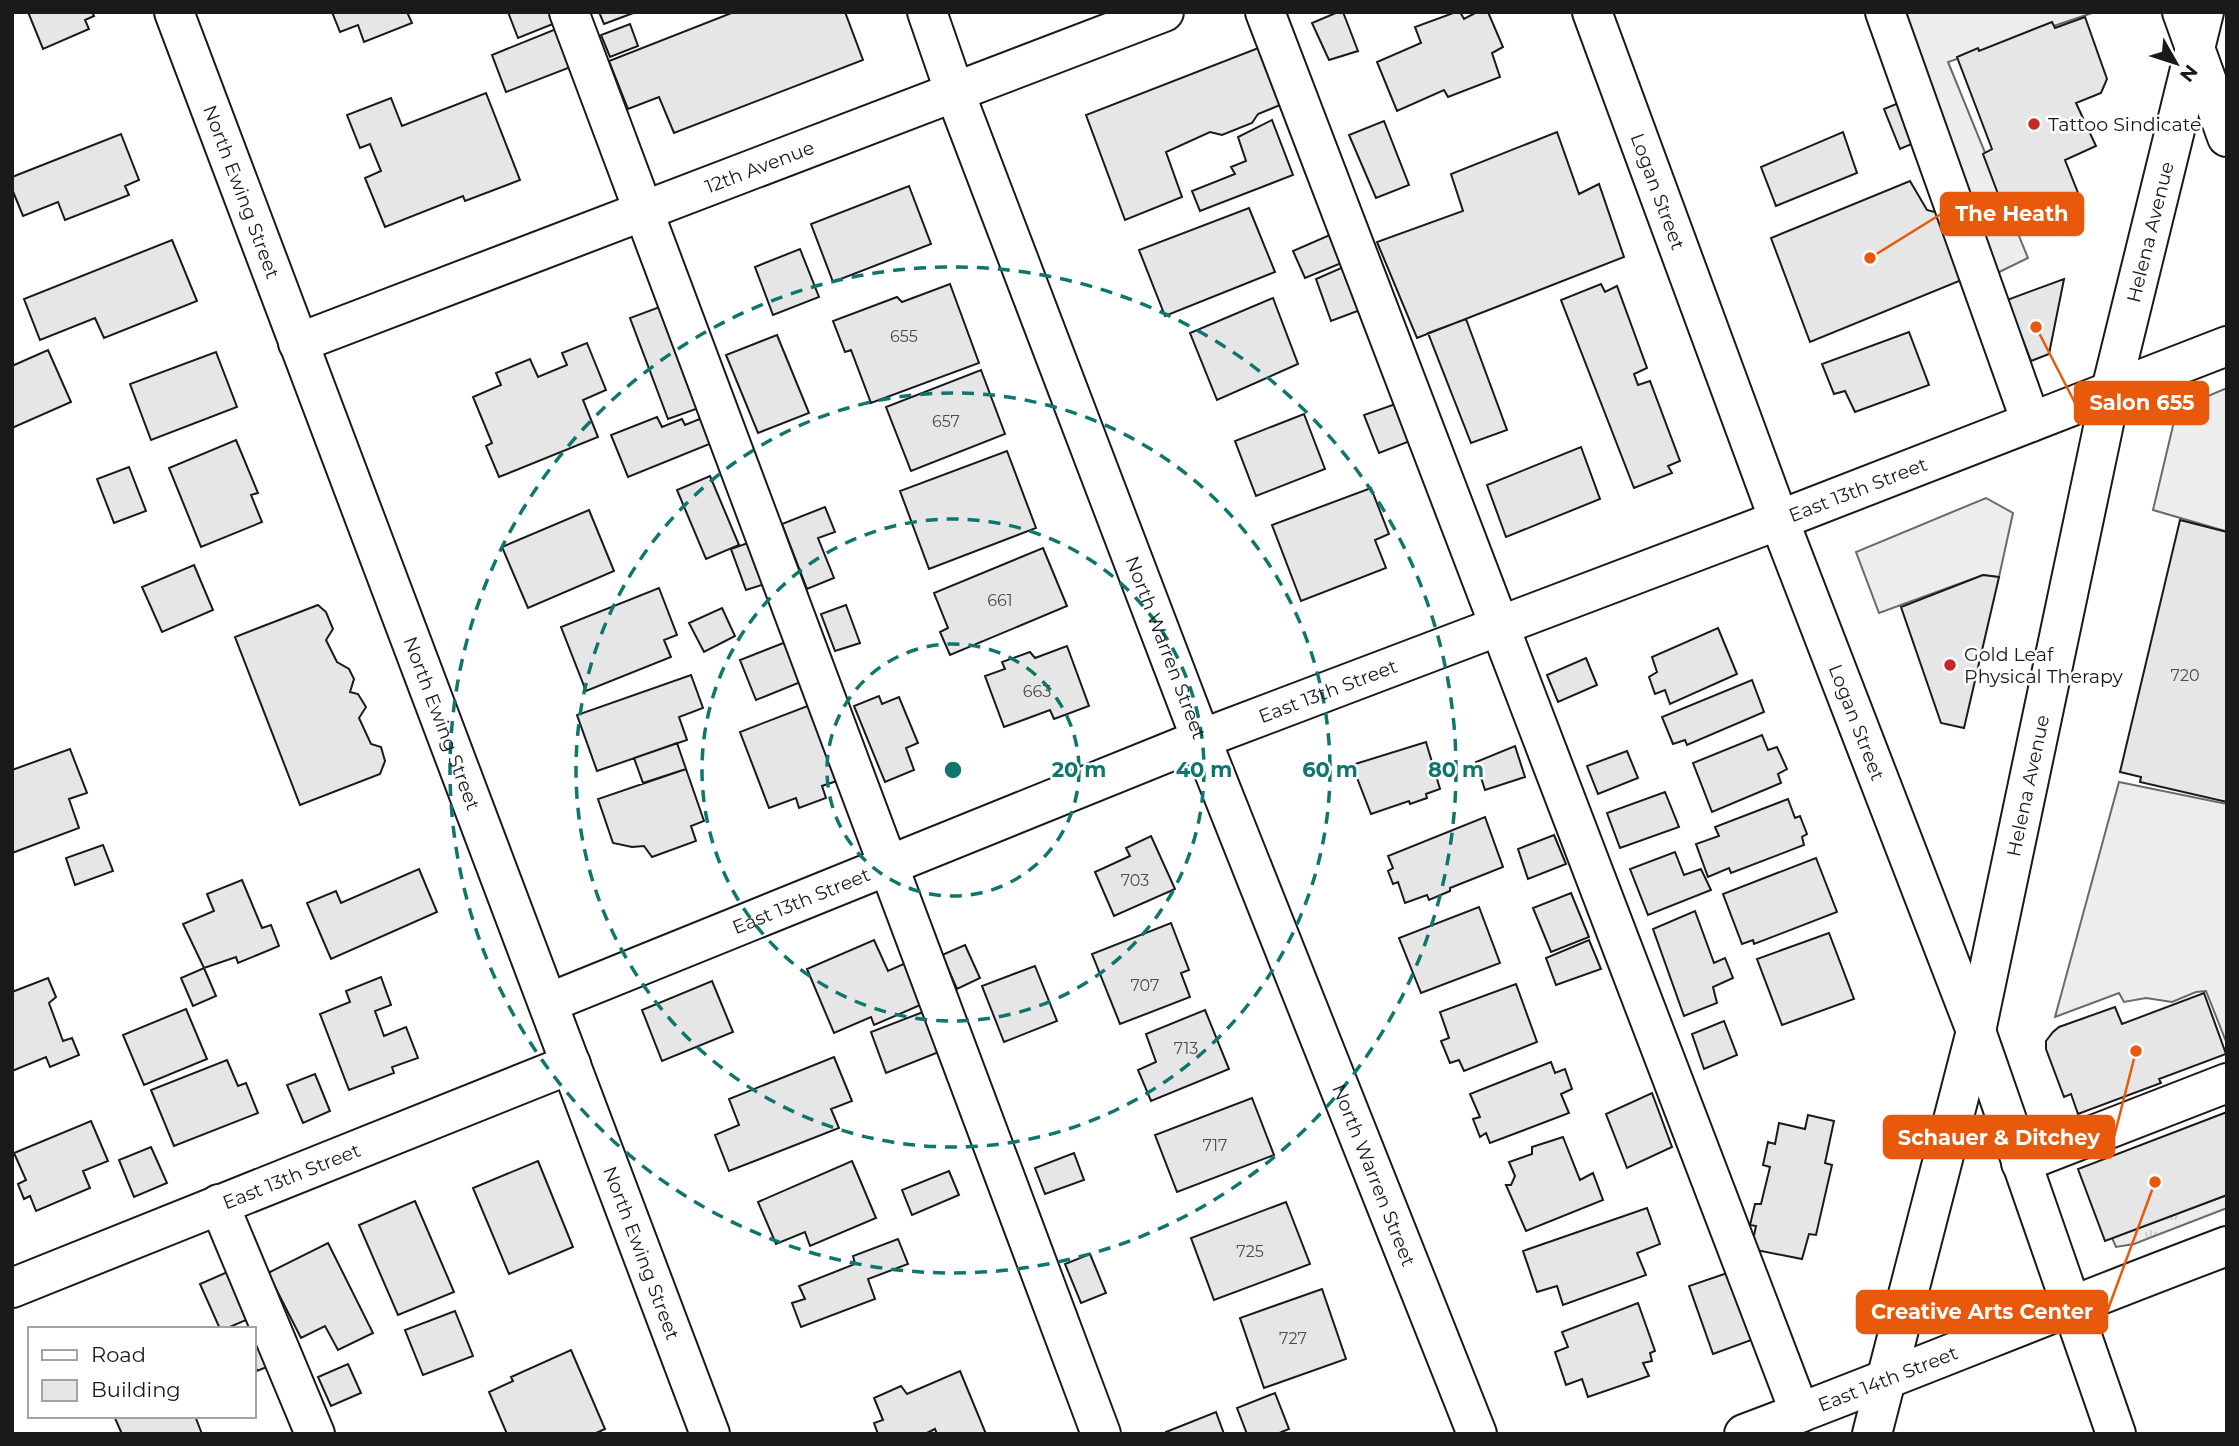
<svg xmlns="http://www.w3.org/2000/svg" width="2239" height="1446" font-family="Montserrat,sans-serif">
  <defs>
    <pattern id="grass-tufts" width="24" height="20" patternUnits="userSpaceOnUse" patternTransform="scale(1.75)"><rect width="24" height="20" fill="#ededed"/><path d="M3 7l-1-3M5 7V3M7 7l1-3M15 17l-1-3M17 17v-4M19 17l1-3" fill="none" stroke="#cbcbcb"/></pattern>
  </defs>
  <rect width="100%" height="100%" fill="#fff"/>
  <!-- grass -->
  <path fill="url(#grass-tufts)" stroke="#6a6a6a" stroke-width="2" d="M2227 1195V1208L2134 1244 2116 1247 2112 1238Z"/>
  <!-- built -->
  <path fill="#ededed" stroke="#6a6a6a" stroke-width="2" d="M1897 12H2095L1948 62 2028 258 1993 275Z
    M2227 388V529L2225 531 2153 510 2177 409Z
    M1986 498 2013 513 1999 577 1983 575 1879 613 1856 552Z
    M2119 782 2227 804V1044L2206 991 2196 992 2172 1002 2146 998 2124 1002 2119 993 2055 1017Z"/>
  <!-- building -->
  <path fill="#e6e6e6" stroke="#1a1a1a" stroke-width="2" d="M28 12H92L94 16 85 20 89 29 43 49Z
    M332 12H407L412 23 364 42 358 25 340 32Z
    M508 12H560L563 20 518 38Z
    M599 12H636L604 24Z
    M734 12H845L863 60 674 133 659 97 628 109 609 61Z
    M1338 12H1343L1358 51 1329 60 1312 23Z
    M1456 12H1460L1464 19 1477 12H1488L1503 47 1492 53 1500 77 1448 97 1444 90 1397 111 1377 62 1421 43 1415 27Z
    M2085 17 2107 79 2101 93 2076 103 2096 146 2065 160 2082 203 2012 231 1983 154 1992 149 1957 57 1978 48 1979 51 2052 22 2055 28Z
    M630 24 638 46 610 57 601 35Z
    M566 25 581 63 506 92 492 55Z
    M1266 45 1290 101 1258 114 1252 123 1222 135 1210 132 1166 152 1182 197 1125 220 1086 115Z
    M486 93 520 180 465 201 463 196 385 227 365 178 381 171 370 144 360 148 347 115 391 98 402 126Z
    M1906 100 1921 140 1900 149 1884 109Z
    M1272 120 1293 175 1200 211 1192 191 1235 174 1231 167 1246 161 1238 137Z
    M1384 121 1409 185 1376 198 1349 135Z
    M1557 132 1579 194 1599 184 1624 257 1417 338 1377 242 1463 211 1451 174Z
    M1843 132 1857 173 1776 206 1761 167Z
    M121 134 139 180 125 186 129 195 65 220 58 202 23 216 12 189V177Z
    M1910 181 1927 210 1946 215 1969 277 1810 342 1771 238Z
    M909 186 931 244 833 282 811 224Z
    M1249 208 1275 272 1165 316 1139 250Z
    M1332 234 1344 262 1305 278 1293 251Z
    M172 240 197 301 104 338 95 318 40 340 24 299Z
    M800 249 819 297 773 315 755 267Z
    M1348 265 1363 309 1331 321 1316 279Z
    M2064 279 2049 354 2031 361 2007 300Z
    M950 284 979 363 871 403 851 350 845 352 833 321 897 297 902 302Z
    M1601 284 1605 292 1617 286 1647 368 1634 374 1638 385 1650 381 1680 461 1668 466 1672 473 1634 488 1561 300Z
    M1273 298 1298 364 1217 400 1190 333Z
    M673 302 710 404 668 419 630 318Z
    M1466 319 1507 430 1471 443 1428 333Z
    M1909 332 1929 385 1855 412 1845 391 1834 394 1822 364Z
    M777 335 809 413 758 433 726 355Z
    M587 343 606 390 583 400 598 437 499 477 486 446 492 443 473 397 501 385 496 373 530 359 538 377 567 365 562 353Z
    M48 350 71 402 12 428V366Z
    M216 352 237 407 151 440 130 384Z
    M981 370 1005 434 911 471 886 407Z
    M1404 401 1418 438 1379 453 1364 415Z
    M1304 414 1325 469 1256 496 1235 441Z
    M657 417 662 427 682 419 685 425 702 418 712 443 628 477 611 435Z
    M236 440 258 493 251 495 262 522 201 547 169 468Z
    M1581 447 1600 499 1506 537 1487 485Z
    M1007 451 1036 528 929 569 900 491Z
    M129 467 146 511 114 523 97 479Z
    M710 476 739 545 706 559 677 490Z
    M1371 488 1389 534 1375 540 1386 568 1301 601 1272 525Z
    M825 507 835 532 818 538 834 578 807 589 782 524Z
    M589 510 614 571 528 608 502 547Z
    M2180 520 2227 532V802L2140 782 2141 777 2120 772Z
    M756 540 771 582 746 590 731 549Z
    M1043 548 1067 606 950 655 940 632 948 628 934 593Z
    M194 565 213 610 162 632 142 587Z
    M1983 575 1999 577 1964 728 1941 723 1901 607Z
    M659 588 677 635 664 640 671 657 586 691 561 627Z
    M318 605 326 612 333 629 326 640 337 662 349 669 354 679 350 692 358 694 366 707 359 718 371 744 381 747 385 761 380 774 300 805 235 637Z
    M846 605 860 643 835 651 821 614Z
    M722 608 735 636 704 652 689 623Z
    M1718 628 1737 674 1670 704 1665 690 1655 694 1649 677 1657 672 1652 657Z
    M796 638 813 677 756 700 740 660Z
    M1067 646 1089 706 1054 719 1050 710 1004 727 985 676 1005 669 1002 662 1030 652 1035 658Z
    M1586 658 1597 685 1558 702 1547 675Z
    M691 675 703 708 679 717 687 740 597 771 577 715Z
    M1752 680 1764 712 1687 745 1685 740 1673 744 1662 717Z
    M879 696 882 704 899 697 918 743 906 748 914 770 885 782 854 706Z
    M818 702 846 778 822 786 826 798 799 808 796 798 769 808 740 732Z
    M1762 735 1768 750 1777 747 1787 769 1778 774 1781 783 1712 812 1693 763Z
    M1426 742 1440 789 1426 794 1427 798 1410 804 1409 801 1371 814 1352 765Z
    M677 743 686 769 643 783 634 758Z
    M1515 746 1525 777 1485 790 1476 762Z
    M70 749 87 793 69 799 79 828 12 853V770Z
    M1627 751 1638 778 1598 794 1587 766Z
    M686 769 704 821 691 826 696 841 652 857 644 846 632 847 613 843 598 799Z
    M1665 792 1679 827 1620 848 1607 813Z
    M1788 799 1795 818 1800 816 1807 834 1802 837 1804 845 1731 873 1729 868 1708 877 1696 844 1719 836 1715 827Z
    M1485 817 1503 867 1450 888V891L1429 900 1427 895 1405 903 1398 882 1393 884 1388 871 1393 868 1388 856Z
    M1554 835 1566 864 1528 879 1518 849Z
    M1151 836 1175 889 1114 916 1095 872 1130 856 1126 848Z
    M103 845 113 871 75 885 66 858Z
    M1675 852 1684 875 1701 869 1711 890 1648 915 1630 869Z
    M1816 858 1837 912 1754 944 1753 940 1742 944 1723 894Z
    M419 869 437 912 331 959 307 903 336 891 341 903Z
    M242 880 262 928 271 925 279 946 238 963 236 957 204 968 183 924 214 911 207 894Z
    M1571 893 1589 937 1551 952 1533 908Z
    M1479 907 1500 963 1421 993 1399 938Z
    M1695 911 1714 963 1725 958 1733 978 1713 987 1717 1003 1684 1016 1653 929Z
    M1171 923 1189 970 1181 973 1190 997 1120 1024 1092 954Z
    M1829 933 1854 999 1782 1025 1757 959Z
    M874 940 888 971 908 962 925 1003 874 1025 871 1017 834 1033 807 969Z
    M1589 940 1601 969 1556 985 1546 958Z
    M965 945 980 978 957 989 942 955Z
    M1035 966 1057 1021 1004 1042 982 986Z
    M204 968 216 996 193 1006 181 978Z
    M381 977 391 1005 375 1011 384 1036 406 1027 418 1058 392 1067 394 1073 349 1090 320 1014 350 1002 346 991Z
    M48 978 56 997 49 1003 63 1041 72 1038 79 1055 50 1067 46 1057 12 1071V992Z
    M712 981 733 1032 662 1061 642 1010Z
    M1516 984 1537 1042 1464 1071 1459 1060 1450 1063 1441 1041 1449 1038 1440 1012Z
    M2204 993 2226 1054 2159 1079 2161 1083 2078 1114 2071 1094 2064 1097 2046 1049V1041L2053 1032 2059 1027 2115 1007 2122 1024Z
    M186 1009 207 1059 144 1085 123 1035Z
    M1205 1010 1229 1069 1151 1101 1138 1070 1156 1062 1146 1034Z
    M923 1012 939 1052 886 1073 871 1032Z
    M1724 1021 1737 1055 1704 1069 1692 1034Z
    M834 1057 852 1101 831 1109 839 1128 729 1171 715 1135 739 1125 729 1099Z
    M227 1060 238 1086 246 1083 258 1113 174 1146 151 1090Z
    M1551 1062 1555 1073 1565 1069 1572 1089 1561 1094 1569 1113 1490 1143 1486 1133 1480 1137 1473 1119 1480 1117 1470 1094Z
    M315 1074 330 1111 303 1123 287 1085Z
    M1652 1093 1672 1147 1627 1168 1606 1114Z
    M1252 1098 1274 1155 1177 1192 1155 1135Z
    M2227 1112V1195L2105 1241 2078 1169Z
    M1808 1115 1834 1121 1825 1163 1832 1165 1816 1235 1809 1234 1802 1259 1751 1249 1756 1226 1750 1225 1755 1204H1761L1770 1167 1763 1165 1768 1142 1775 1144 1779 1123 1805 1129Z
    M91 1121 108 1161 83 1171 90 1188 36 1211 30 1196 24 1199 18 1184 26 1180 14 1153Z
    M1563 1137 1580 1180 1593 1173 1603 1200 1526 1231 1506 1185H1511L1515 1176 1509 1162 1532 1154V1147Z
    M151 1147 167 1183 134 1197 119 1160Z
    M1074 1153 1084 1180 1045 1194 1035 1168Z
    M538 1161 573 1247 509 1274 473 1188Z
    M852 1161 876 1218 810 1246 805 1232 776 1244 758 1202Z
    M949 1171 959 1195 912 1215 902 1190Z
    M415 1201 454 1292 398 1315 359 1225Z
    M1286 1202 1310 1264 1214 1300 1191 1238Z
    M1647 1208 1660 1244 1637 1253 1646 1275 1563 1305 1557 1286 1537 1292 1523 1251Z
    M898 1239 908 1264 868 1279 875 1299 801 1327 792 1303 805 1299 799 1286 855 1264 853 1256Z
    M328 1243 373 1333 338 1350 325 1326 301 1338 268 1273Z
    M1090 1254 1106 1293 1081 1303 1065 1264Z
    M239 1267 260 1314 225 1329H220L200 1284Z
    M1733 1271 1757 1338 1713 1354 1689 1286Z
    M1322 1289 1346 1359 1264 1388 1240 1318Z
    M1638 1303 1655 1351 1650 1353 1652 1361 1643 1363 1649 1376 1588 1397 1582 1379 1566 1385 1555 1352 1568 1347 1562 1332Z
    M455 1311 473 1356 423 1375 405 1330Z
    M263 1322 279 1362 257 1371 254 1362V1329H246Z
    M571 1350 605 1429 594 1434H507L489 1392 513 1381 511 1377Z
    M348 1364 361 1393 331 1406 318 1377Z
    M960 1371 986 1434H937L935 1429 925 1434H878L874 1423 883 1420 874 1398 901 1386 907 1394Z
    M1275 1393 1289 1429 1277 1434H1247L1237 1408Z
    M1216 1412 1224 1434H1166V1432Z
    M114 1416H195L202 1434H122Z"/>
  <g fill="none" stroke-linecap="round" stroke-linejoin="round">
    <!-- minor casing -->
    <g stroke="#1a1a1a" stroke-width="42">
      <g id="minor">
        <path id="s1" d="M174 12 710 1434"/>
        <path d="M569 12 1101 1434"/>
        <path id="s2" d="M927 12 955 93 1201 739 1477 1434"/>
        <path d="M1265 12 1800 1413"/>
        <path id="s3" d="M1592 12 1779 520 1976 1031 2116 1434"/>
        <path d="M1885 12 2031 422"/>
        <path d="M2182 12 2227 137"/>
        <path id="s4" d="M298 343 1164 12"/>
        <path id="s5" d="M548 1003 1201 739 1779 520 2227 346"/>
        <path d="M2021 1163 2227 1083"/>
        <path d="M219 1204 315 1434"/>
        <path id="s6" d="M12 1288 571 1064"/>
        <path id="s7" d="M1744 1434C1906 1373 2065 1307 2227 1246"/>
      </g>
    </g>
    <!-- major casing -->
    <g stroke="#1a1a1a" stroke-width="42">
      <g id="major">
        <path id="s8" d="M1872 1434 1976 1031 2111 390 2204 12"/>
      </g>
    </g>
    <!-- minor -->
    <use href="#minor" stroke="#fff" stroke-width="38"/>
    <!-- major -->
    <use href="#major" stroke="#fff" stroke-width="38"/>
  </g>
  <!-- distance rings -->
  <g fill="none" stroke="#0f766e" stroke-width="3.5" stroke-dasharray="12 9">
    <circle cx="953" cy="770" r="126"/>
    <circle cx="953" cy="770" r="251"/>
    <circle cx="953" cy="770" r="377"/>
    <circle cx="953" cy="770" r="503"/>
  </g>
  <!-- markers -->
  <g fill="#c62828" stroke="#fff" stroke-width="2.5">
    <circle cx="2034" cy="124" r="7"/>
    <circle cx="1950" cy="665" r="7"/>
  </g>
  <g text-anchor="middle" stroke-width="5" stroke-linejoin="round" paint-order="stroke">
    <!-- number labels -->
    <g font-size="16" fill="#4d4d4d">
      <text x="904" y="342">655</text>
      <text x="946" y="427">657</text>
      <text x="1000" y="606">661</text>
      <text x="2185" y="681">720</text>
      <text x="1037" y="697">663</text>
      <text x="1135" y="886">703</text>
      <text x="1145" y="991">707</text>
      <text x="1186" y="1054">713</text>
      <text x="1215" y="1151">717</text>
      <text x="1250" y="1257">725</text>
      <text x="1293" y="1344">727</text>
    </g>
    <!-- poi labels -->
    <g font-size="19" fill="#1a1a1a" stroke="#fff" text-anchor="start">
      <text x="2048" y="131">Tattoo Sindicate</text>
      <text x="1964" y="661">Gold Leaf<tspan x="1964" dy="22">Physical Therapy</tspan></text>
    </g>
    <!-- street labels -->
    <g font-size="19" fill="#1a1a1a" stroke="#fff">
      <text dy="7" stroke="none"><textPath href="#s4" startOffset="494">12th Avenue</textPath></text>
      <text dy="7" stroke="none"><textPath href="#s3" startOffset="191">Logan Street</textPath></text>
      <text dy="7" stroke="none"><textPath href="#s1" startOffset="192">North Ewing Street</textPath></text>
      <text dy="7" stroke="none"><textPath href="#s8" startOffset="1234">Helena Avenue</textPath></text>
      <text dy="7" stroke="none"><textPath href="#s5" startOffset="1407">East 13th Street</textPath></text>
      <text dy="7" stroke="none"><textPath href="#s2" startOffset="679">North Warren Street</textPath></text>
      <text dy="7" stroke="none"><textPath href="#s5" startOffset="840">East 13th Street</textPath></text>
      <text dy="7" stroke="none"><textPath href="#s3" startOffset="758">Logan Street</textPath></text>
      <text dy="7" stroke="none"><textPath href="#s1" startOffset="760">North Ewing Street</textPath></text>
      <text dy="7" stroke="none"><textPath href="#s8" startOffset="667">Helena Avenue</textPath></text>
      <text dy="7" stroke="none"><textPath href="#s5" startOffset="273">East 13th Street</textPath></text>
      <text dy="7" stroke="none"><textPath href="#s2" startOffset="1246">North Warren Street</textPath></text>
      <text dy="7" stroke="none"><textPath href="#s6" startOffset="301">East 13th Street</textPath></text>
      <text dy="7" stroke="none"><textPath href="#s1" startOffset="1326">North Ewing Street</textPath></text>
      <text dy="7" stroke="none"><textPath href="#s7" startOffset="154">East 14th Street</textPath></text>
    </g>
  </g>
  <circle cx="953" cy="770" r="10" fill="#0f766e" stroke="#fff" stroke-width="3.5"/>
  <g font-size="21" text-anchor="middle" font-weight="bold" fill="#0f766e" stroke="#fff" stroke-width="5" stroke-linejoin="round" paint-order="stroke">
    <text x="1079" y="777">20 m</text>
    <text x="1204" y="777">40 m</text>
    <text x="1330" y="777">60 m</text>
    <text x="1456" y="777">80 m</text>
  </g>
  <!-- callouts -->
  <path fill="none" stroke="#e8590c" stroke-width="2.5" d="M1870 258L1941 214M2036 327L2075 403M2136 1051L2114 1137M2155 1182L2107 1312"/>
  <g fill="#e8590c" stroke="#fff" stroke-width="2.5">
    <circle cx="1870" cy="258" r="7"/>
    <circle cx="2036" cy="327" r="7"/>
    <circle cx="2136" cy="1051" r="7"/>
    <circle cx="2155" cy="1182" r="7"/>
  </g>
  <g fill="#e8590c" stroke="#e8590c" stroke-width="2.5">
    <rect x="1941" y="193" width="142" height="42" rx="7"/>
    <rect x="2075" y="382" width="133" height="42" rx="7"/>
    <rect x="1884" y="1116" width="230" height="42" rx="7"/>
    <rect x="1857" y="1291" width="250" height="42" rx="7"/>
  </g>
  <g font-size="21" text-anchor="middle" font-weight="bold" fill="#fff">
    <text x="2012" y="221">The Heath</text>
    <text x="2142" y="410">Salon 655</text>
    <text x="1999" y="1145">Schauer &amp; Ditchey</text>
    <text x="1982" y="1319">Creative Arts Center</text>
  </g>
  <!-- border -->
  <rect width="2239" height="1446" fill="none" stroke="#1a1a1a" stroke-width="28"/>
  <!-- legend -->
  <rect x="28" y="1327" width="228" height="91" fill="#ffffff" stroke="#a3a3a3" stroke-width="2"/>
  <rect x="42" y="1350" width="35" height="10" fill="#ffffff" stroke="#a3a3a3" stroke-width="2"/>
  <text x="91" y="1362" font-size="21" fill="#1a1a1a">Road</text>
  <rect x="42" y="1380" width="35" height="21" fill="#e6e6e6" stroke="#a3a3a3" stroke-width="2"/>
  <text x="91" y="1397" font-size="21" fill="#1a1a1a">Building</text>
  <!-- north arrow -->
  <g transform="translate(2176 63) rotate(129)" stroke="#ffffff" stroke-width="5" paint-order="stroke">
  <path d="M0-5L12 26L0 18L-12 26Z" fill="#1a1a1a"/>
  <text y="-10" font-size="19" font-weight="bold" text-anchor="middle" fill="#1a1a1a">N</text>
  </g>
</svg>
